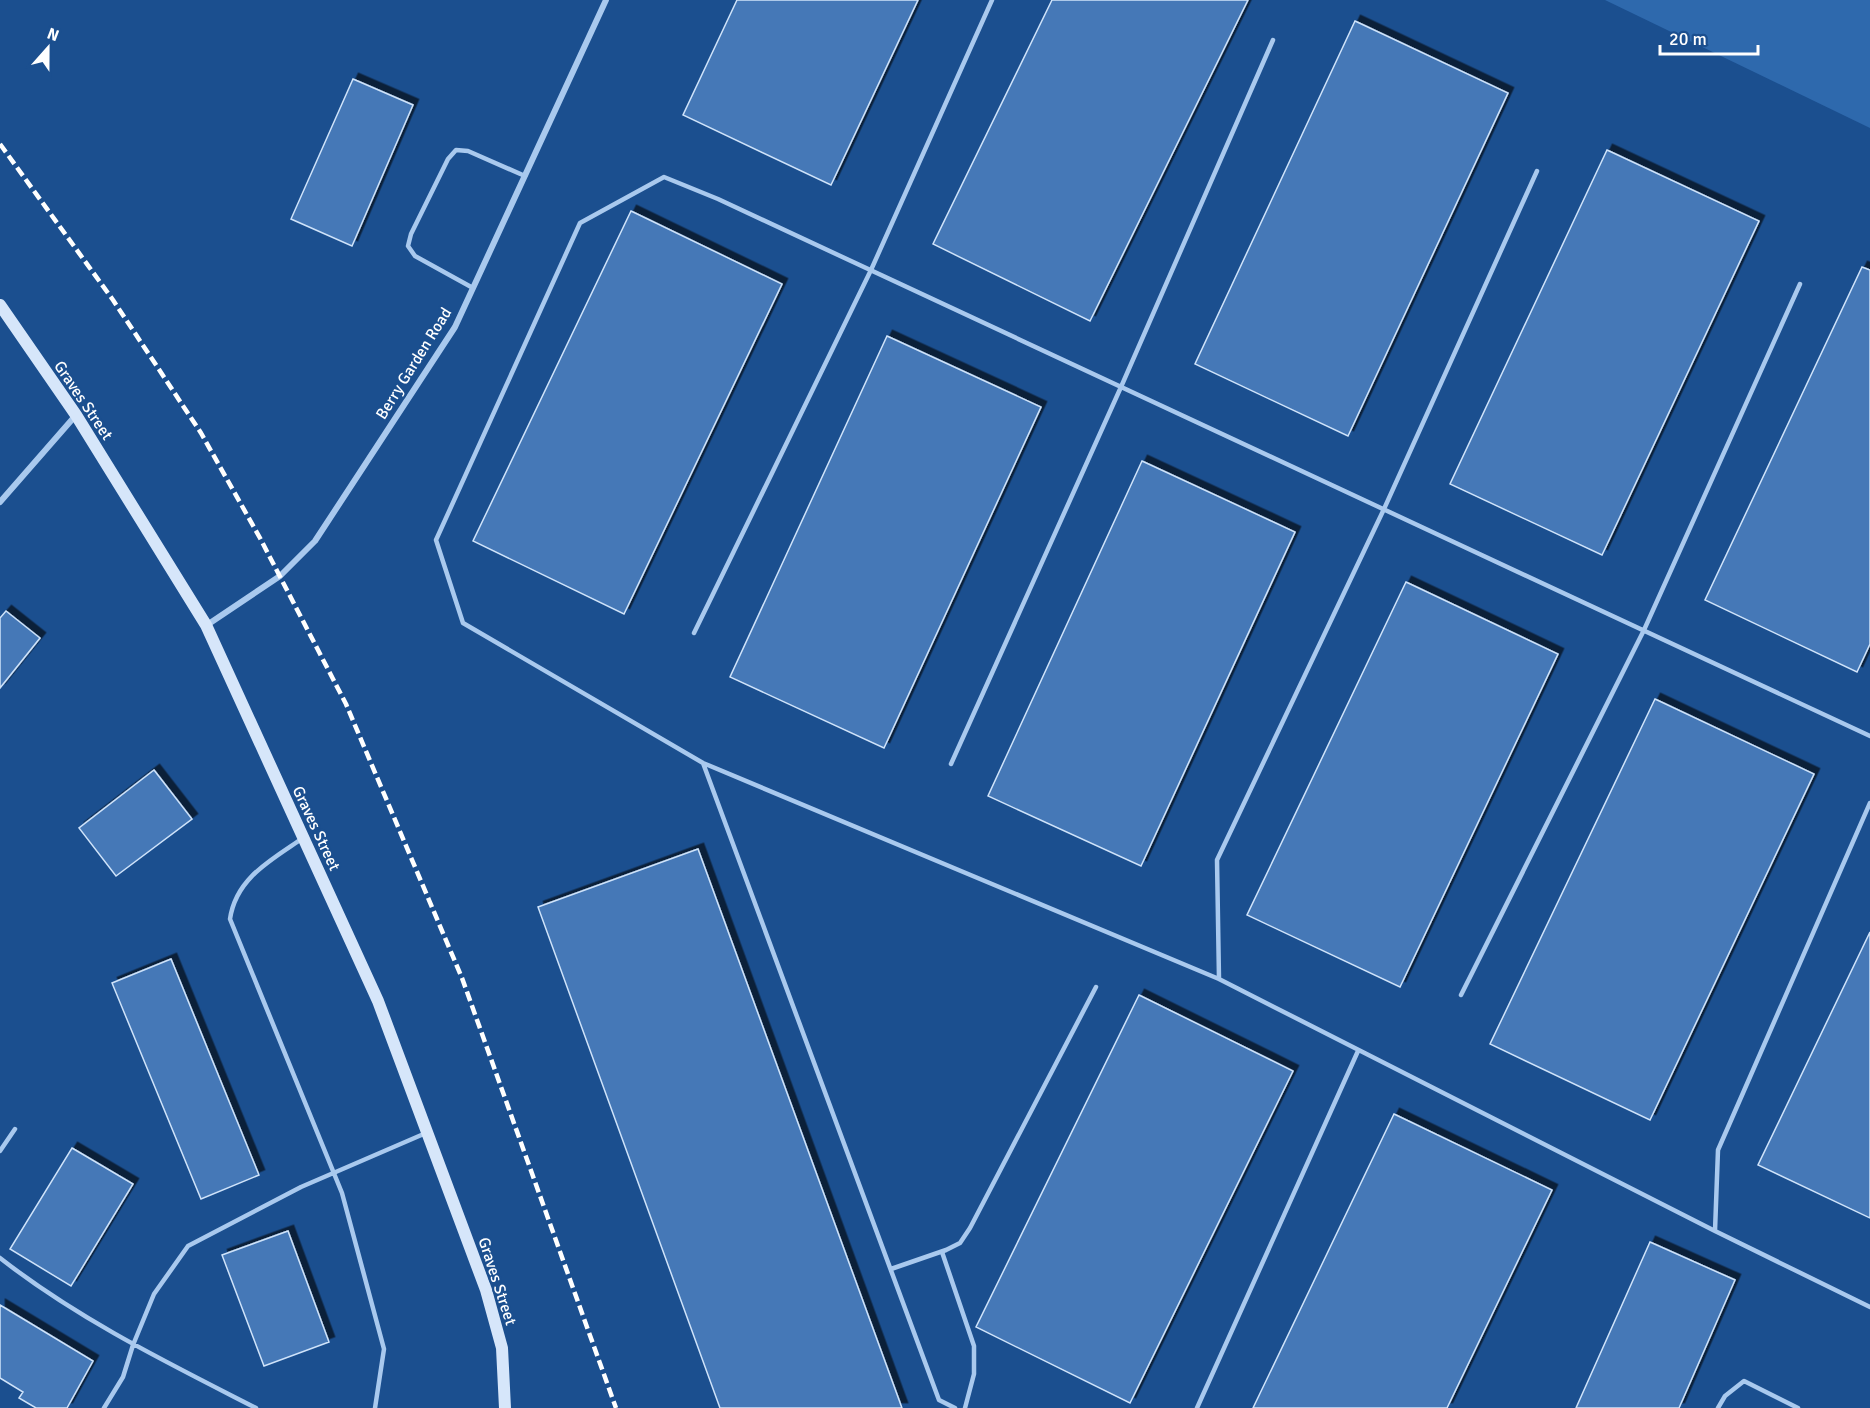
<svg xmlns="http://www.w3.org/2000/svg" width="1870" height="1408" font-family="Signika,sans-serif">
  <defs>
    <filter id="shadow"><feDropShadow dx="5.5" dy="-5.5" stdDeviation="0" flood-color="#0009"/></filter>
  </defs>
  <rect width="100%" height="100%" fill="#1b4f8f"/>
  <!-- green -->
  <path fill="#2e69ad" d="M1605 0H1870V128Z"/>
  <!-- building -->
  <path fill="#4478b7" stroke="#cfe3fa" stroke-width="1.5" filter="url(#shadow)" d="M737 0H918L831 185 683 115Z
    M1052 0H1248L1090 321 933 244Z
    M1355 21 1508 93 1348 436 1195 364Z
    M353 79 413 105 352 246 291 219Z
    M1607 150 1759 221 1602 555 1450 484Z
    M631 211 782 284 624 614 473 541Z
    M1862 267 1870 270V644L1857 672 1705 600Z
    M887 336 1041 407 884 748 730 677Z
    M1142 461 1295 532 1141 866 988 796Z
    M1406 582 1558 654 1400 987 1247 915Z
    M6 611 40 638 0 688V618Z
    M1655 699 1814 774 1650 1120 1490 1044Z
    M154 770 192 819 116 876 79 828Z
    M698 849 902 1408H720L538 907Z
    M1870 932V1218L1758 1165Z
    M171 959 259 1175 201 1199 112 983Z
    M1139 995 1293 1071 1130 1403 976 1327Z
    M1394 1114 1552 1190 1447 1408H1253Z
    M72 1148 133 1184 71 1286 10 1249Z
    M288 1231 329 1342 264 1366 222 1255Z
    M1650 1242 1735 1280 1679 1408H1576Z
    M0 1305 93 1361 67 1408H36L19 1398 23 1392 0 1378Z"/>
  <g fill="none" stroke-linecap="round" stroke-linejoin="round">
    <!-- lane -->
    <path stroke="#a9c9ee" stroke-width="4.5" d="M473 288 415 256 408 246 411 234 448 159 456 150 468 151 525 176
      M694 633 871 270 992 0
      M1870 736 718 199 664 177 580 223 436 540 463 623 703 763 1219 979 1715 1231 1870 1307
      M703 763 939 1400 955 1408
      M951 764 1121 387 1273 40
      M303 838C271 860 236 878 230 919L342 1193 384 1349 375 1408
      M1219 979 1217 860 1384 509 1537 171
      M1461 995 1644 630 1800 284
      M0 1151 15 1129
      M1715 1231 1718 1150 1870 803
      M942 1252 974 1346V1374L965 1408
      M0 1258C78 1319 168 1363 256 1408
      M891 1269 946 1250 960 1243 970 1228 1096 987
      M104 1408 123 1377 133 1345 154 1294 188 1246 301 1187 426 1133
      M1197 1408 1358 1051
      M1718 1408 1725 1396 1744 1381 1798 1408"/>
    <!-- street -->
    <path stroke="#a9c9ee" stroke-width="6" d="M0 502 76 415
      M207 625 280 576 315 541 455 327 606 0"/>
    <!-- secondary -->
    <path stroke="#d6e6fa" stroke-width="12" d="M0 305 76 415 206 625 378 1001 486 1290 502 1348 505 1408"/>
    <!-- rail -->
    <path stroke="#fff" stroke-width="4.5" stroke-dasharray="10 4.5" stroke-linecap="butt" d="M0 144 113 300 201 433 260 538 346 704 462 978 616 1408"/>
  </g>
  <g text-anchor="middle" stroke-width="4.5" stroke-linejoin="round" paint-order="stroke">
    <!-- street labels -->
    <g font-size="16" fill="#fff" stroke="#1b4f8f">
      <text transform="translate(413 363) rotate(-58)" y="6">Berry Garden Road</text>
      <text transform="translate(84 400) rotate(56)" y="6">Graves Street</text>
      <text transform="translate(317 828) rotate(65)" y="6">Graves Street</text>
      <text transform="translate(498 1281) rotate(72)" y="6">Graves Street</text>
    </g>
  </g>
  <!-- north arrow -->
  <g transform="translate(48 48) rotate(21)" stroke="#1b4f8f" stroke-width="4.5" paint-order="stroke">
  <path d="M0-4.5L10 22L0 15L-10 22Z" fill="#ffffff"/>
  <text y="-9" font-size="16" font-weight="bold" text-anchor="middle" fill="#ffffff">N</text>
  </g>
  <!-- scale -->
  <path d="M1660 45v9h98v-9" fill="none" stroke="#ffffff" stroke-width="3"/>
  <text x="1669" y="45" font-size="18" fill="#ffffff" stroke="#1b4f8f" stroke-width="4.5" paint-order="stroke">20 m</text>
</svg>
